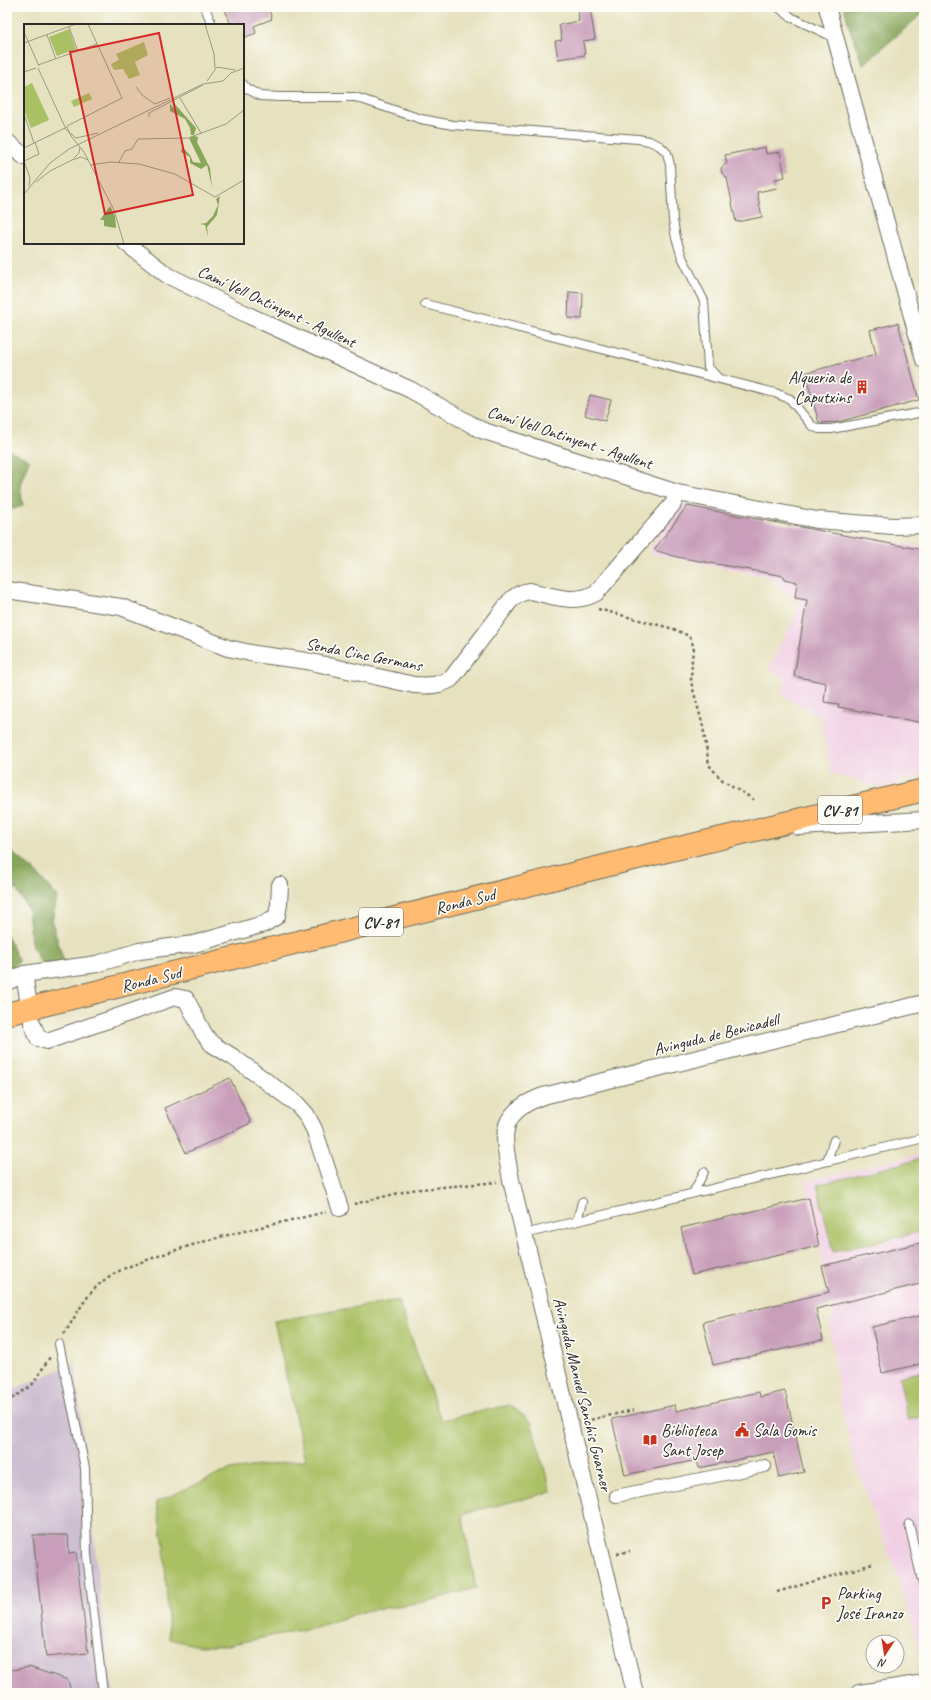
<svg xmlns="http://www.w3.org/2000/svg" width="931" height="1700" font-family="Caveat,sans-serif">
  <rect width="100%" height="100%" fill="#fdfcf7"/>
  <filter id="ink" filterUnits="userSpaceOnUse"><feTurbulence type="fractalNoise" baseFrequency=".025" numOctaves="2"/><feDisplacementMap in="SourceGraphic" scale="8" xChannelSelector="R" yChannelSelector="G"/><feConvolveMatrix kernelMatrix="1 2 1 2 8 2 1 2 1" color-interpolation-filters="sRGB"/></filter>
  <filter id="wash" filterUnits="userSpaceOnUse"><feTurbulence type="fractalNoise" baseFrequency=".012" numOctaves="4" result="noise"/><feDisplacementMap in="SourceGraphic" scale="16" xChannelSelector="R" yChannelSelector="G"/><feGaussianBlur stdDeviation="0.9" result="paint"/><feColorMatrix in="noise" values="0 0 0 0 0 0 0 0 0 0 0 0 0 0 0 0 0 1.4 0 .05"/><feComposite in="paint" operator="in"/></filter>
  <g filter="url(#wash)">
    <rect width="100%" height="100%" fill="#e6e1be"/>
    <!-- built -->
    <path fill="#f1d0e4" d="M684 503 782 523 924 547V774L883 788 831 773 820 716 783 696 785 679 769 668 800 605 770 577 652 554 648 550Z
      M924 1153V1658H922L900 1584 854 1461 840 1400 829 1321 834 1317 805 1181Z"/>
    <!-- industrial -->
    <path fill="#cebed1" d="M75 1363 107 1661 114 1693H7V1392Z"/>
    <!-- green -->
    <path fill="#aac064" stroke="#6a7648" d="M924 1158V1231L833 1252 817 1185Z
      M398 1300 441 1420 510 1405 531 1422 551 1492 462 1514 476 1588 423 1602 365 1611 320 1626 223 1646H198L169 1639 164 1545 156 1502 229 1470 305 1460 274 1321Z
      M924 1371V1416L908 1420 899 1377Z"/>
    <!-- forest -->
    <path fill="#87a65a" stroke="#596842" d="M844 7H924V12L863 65 849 27Z
      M7 449 29 460 20 485 23 506 12 509 7 500Z
      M7 849 35 871 57 897 52 922 64 962 42 965 31 943 28 909 13 884 7 883Z
      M7 935 19 961 7 973Z"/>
    <g id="blocks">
      <!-- building -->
      <path fill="#c99eba" d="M224 7H268L272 19 254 26 256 33 243 38V25H231Z
        M590 9 595 39 583 41 585 55 558 59 555 41 562 40 559 25 579 21 578 11Z
        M765 147 766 154 780 152 785 177 775 179 777 188 757 192 762 217 736 222 727 178 722 173 721 168 727 163 725 155Z
        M569 292 583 293 582 319 568 318Z
        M898 323 919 400 838 422 819 423 805 373 876 354 870 330Z
        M590 395 611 400 605 421 585 415Z
        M687 506 924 550V723L838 707 839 704 824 702 826 683 794 676 807 600 795 598 797 582 784 579V576L677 557 654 550Z
        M230 1078 251 1123 186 1153 165 1108Z
        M809 1198 819 1246 692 1275 681 1228Z
        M924 1242V1283L816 1309 823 1340 713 1365 703 1322 829 1292 822 1266Z
        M924 1315V1363L882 1373 872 1327Z
        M785 1391 804 1472 779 1478 773 1452 699 1468 697 1460 625 1475 612 1419 675 1405 676 1411 759 1392 760 1397Z
        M33 1535H68L69 1553 76 1552 88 1653 46 1657Z
        M29 1667 68 1680 71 1693H34L33 1688 13 1693H7V1671Z"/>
    </g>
  </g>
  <g filter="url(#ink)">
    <use href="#blocks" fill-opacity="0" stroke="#6c6b5e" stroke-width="1"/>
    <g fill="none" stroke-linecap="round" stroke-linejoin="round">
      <!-- service casing -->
      <g stroke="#6c6b5e" stroke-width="10">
        <path id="service" d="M205 7 212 25
          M778 7 791 17 835 38
          M243 84 246 88 260 96 280 97H355L421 119 453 125 638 139 649 141 660 146 667 153 670 165 673 220 676 238 682 257 704 301 708 367 718 378
          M425 304 775 393 790 399 812 426 819 429H831L924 412
          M827 1161 834 1140
          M693 1193 704 1172
          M577 1221 582 1202
          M524 1234 924 1138
          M59 1344 85 1468 87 1555 103 1693
          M909 1524 924 1589"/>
      </g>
      <!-- pedestrian casing -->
      <g stroke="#6c6b5e" stroke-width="14">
        <path id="pedestrian" d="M616 1496 765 1466"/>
      </g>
      <!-- minor casing -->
      <g stroke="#6c6b5e" stroke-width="18">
        <path id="minor" d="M827 7 924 360
          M7 142 25 157
          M126 243 167 275 250 316 411 390 481 430 678 493 817 520 893 526 924 525
          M7 590 121 607 228 648 255 654 307 661 414 685C428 686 439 686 451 679L510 601C516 595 521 592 530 591 553 596 575 605 596 593L673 504 678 493
          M799 827 924 820
          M24 974 28 999
          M7 982 24 974 97 964 139 951 194 944 264 924 277 916 279 904 280 885
          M32 1023 38 1038 47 1041 175 997 186 999 204 1034 212 1044 233 1057 297 1104 306 1114 314 1129 340 1208
          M635 1693 511 1180C504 1138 494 1114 543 1096L924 1003
          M859 1693 924 1683"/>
      </g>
      <!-- primary casing -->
      <g stroke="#6c6b5e" stroke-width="24">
        <path id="primary" d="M7 1014 637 858 924 790"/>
      </g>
      <!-- path -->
      <path stroke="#6c6b5e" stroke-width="2.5" stroke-dasharray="3 3" stroke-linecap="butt" d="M598 609 674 629 689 636 694 647 692 658 691 682 703 726 709 765 721 779 756 801
        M354 1204 411 1190 497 1182
        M64 1334C76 1316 86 1294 103 1281 118 1269 136 1264 153 1258 210 1237 267 1226 326 1212
        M7 1402 32 1385 50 1357
        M585 1421 634 1410
        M617 1554 630 1551
        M777 1592 873 1564"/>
      <!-- service -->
      <use href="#service" stroke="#fff" stroke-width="8"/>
      <!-- pedestrian -->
      <use href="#pedestrian" stroke="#fff" stroke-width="12"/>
      <!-- minor -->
      <use href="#minor" stroke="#fff" stroke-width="16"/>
      <!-- primary -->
      <use href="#primary" stroke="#febb71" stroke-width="22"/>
    </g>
  </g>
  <!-- icons -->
  <defs>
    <g id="building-bare" transform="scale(1.08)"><path d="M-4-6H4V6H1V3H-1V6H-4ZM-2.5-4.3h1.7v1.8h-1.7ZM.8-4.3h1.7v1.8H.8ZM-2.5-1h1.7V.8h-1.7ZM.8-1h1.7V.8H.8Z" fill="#c8321e" stroke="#fdfcf7" stroke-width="2.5" paint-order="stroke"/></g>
    <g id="civic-bare" transform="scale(1.08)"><path d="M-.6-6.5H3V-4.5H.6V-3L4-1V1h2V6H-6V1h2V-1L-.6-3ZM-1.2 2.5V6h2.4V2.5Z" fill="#c8321e" stroke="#fdfcf7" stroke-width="2.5" paint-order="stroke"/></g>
    <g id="library-bare" transform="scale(1.08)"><path d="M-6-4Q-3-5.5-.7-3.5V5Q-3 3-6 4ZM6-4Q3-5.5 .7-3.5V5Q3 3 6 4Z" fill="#c8321e" stroke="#fdfcf7" stroke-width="2.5" paint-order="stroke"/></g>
    <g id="parking-bare" transform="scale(1.08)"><path d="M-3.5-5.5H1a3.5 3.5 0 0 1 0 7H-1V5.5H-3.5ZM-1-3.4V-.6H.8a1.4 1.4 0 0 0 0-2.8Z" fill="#c8321e" stroke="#fdfcf7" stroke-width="2.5" paint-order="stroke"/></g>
  </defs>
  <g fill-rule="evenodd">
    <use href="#building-bare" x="862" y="387"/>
    <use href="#civic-bare" x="742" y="1430"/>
    <use href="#library-bare" x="650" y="1440"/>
    <use href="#parking-bare" x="826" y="1603"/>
  </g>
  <g text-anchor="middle" stroke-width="3.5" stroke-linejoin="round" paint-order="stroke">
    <!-- shield labels -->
    <g fill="#fdfcf7" stroke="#6a6a68" stroke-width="1">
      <rect x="818" y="796" width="44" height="28" rx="3"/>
      <rect x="359" y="908" width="44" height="28" rx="3"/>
    </g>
    <g font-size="16" font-weight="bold" fill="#2b2b2b">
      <text x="840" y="816">CV-81</text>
      <text x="381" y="928">CV-81</text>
    </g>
    <!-- street labels -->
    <g font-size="17" fill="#2b2b2b" stroke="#fdfcf7">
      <text transform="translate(277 306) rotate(25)" y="6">Camí Vell Ontinyent - Agullent</text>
      <text transform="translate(570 437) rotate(18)" y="6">Camí Vell Ontinyent - Agullent</text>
      <text transform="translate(364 654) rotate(11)" y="6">Senda Cinc Germans</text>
      <text transform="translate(465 901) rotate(-14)" y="6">Ronda Sud</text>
      <text transform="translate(151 979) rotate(-14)" y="6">Ronda Sud</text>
      <text transform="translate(716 1034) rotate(-14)" y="6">Avinguda de Benicadell</text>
      <text transform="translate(583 1394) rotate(76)" y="6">Avinguda Manuel Sanchis Guarner</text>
    </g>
    <!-- poi labels -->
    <g font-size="17" fill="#2b2b2b" stroke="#fdfcf7" text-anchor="start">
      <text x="851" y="383" text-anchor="end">Alqueria de<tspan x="851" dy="20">Caputxins</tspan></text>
      <text x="661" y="1436">Biblioteca<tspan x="661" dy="20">Sant Josep</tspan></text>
      <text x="753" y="1436">Sala Gomis</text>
      <text x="837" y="1599">Parking<tspan x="837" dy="20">José Iranzo</tspan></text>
    </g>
  </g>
  <!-- overview -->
  <g transform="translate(24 24)">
    <rect width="220" height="220" fill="#e6e1be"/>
    <path d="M45 5 52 25 33 32 25 13ZM120 18 124 31 111 38 116 51 105 55 99 45 90 46 87 40 95 36 92 30ZM8 59 25 96 7 104 0 86V63ZM65 69 68 75 50 83 47 77Z" fill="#aac064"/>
    <path d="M149 78 172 104 170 111H167L166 104 161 95 146 87V80L152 87ZM170 112 174 113 173 118 186 144 188 163 183 141 177 145 166 139V133L157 128 158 123 166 131 169 138 177 139 165 114ZM196 172 193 191 183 203 184 213 181 201 176 200 182 199 189 192 194 181 192 175ZM86 182 91 192 92 204 80 202V196H76Z" fill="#87a65a"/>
    <path fill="none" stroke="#9b9883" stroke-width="1" d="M181 0 190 30 191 44M45 3 54 27M0 8 15 42M23 11 32 35M0 19 52 0M14 41 73 20M14 44 41 103M0 48 12 44M183 57 193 43 211 46M112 63 118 71 131 80 146 74M156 74 177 109M0 90 10 119M125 93V89L179 61M43 102 98 74 64 0M40 104 52 114 74 109M0 124 43 103 47 112 60 128 90 186 100 220M50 134 55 129 56 123M0 137 6 154 5 162M0 137 15 130 11 118M95 138 101 127 108 125 114 115 164 114 202 100 220 86M66 141 87 138 115 140 151 150 191 173 220 156M12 158 26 147 48 136 57 133 64 136M0 170 26 139 45 125 179 60 199 57 207 49 220 44"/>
    <path fill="#d62828" fill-opacity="0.15" stroke="#d62828" stroke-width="2" d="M135 9 169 171 81 190 46 28Z"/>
    <rect width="220" height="220" fill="none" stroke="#2b2b2b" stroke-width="2"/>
  </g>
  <!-- margin -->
  <rect width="931" height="1700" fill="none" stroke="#fdfcf7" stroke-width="24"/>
  <!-- north arrow -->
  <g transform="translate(885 1654) rotate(192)"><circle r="19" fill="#fdfcf7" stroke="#a9a8a5"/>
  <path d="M0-3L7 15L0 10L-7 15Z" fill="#c8321e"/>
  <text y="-6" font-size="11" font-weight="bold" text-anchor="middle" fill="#2b2b2b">N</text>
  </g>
</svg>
